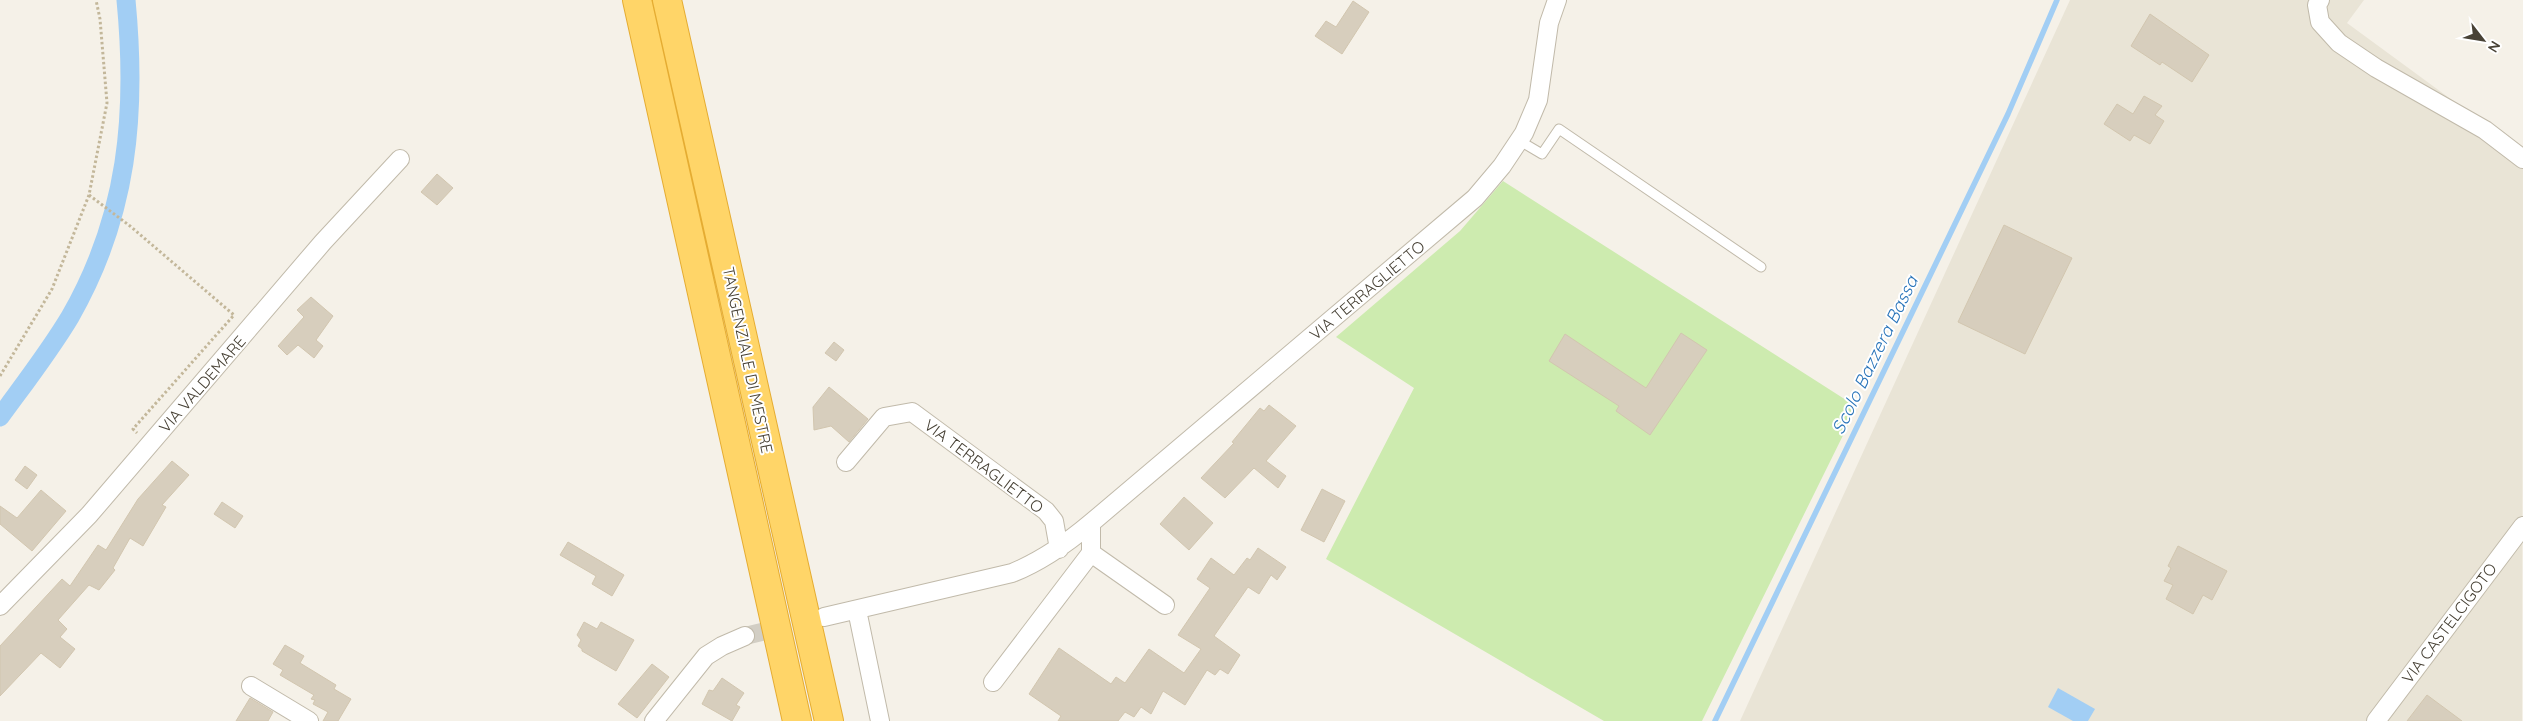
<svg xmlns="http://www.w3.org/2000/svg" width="2523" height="721" font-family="Quicksand,sans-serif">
  <rect width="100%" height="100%" fill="#f5f1e8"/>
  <!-- residential -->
  <path fill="#e9e4d6" d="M2070 0H2364L2347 23 2523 152 2522 721H1740Z"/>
  <!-- green -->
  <path fill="#cdebaf" d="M1503 181 1857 407 1702 721H1604L1326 559 1414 388 1336 337 1460 231Z"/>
  <!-- water -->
  <path fill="#a2cef4" d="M2058 688 2095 709 2088 721H2073L2048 707Z"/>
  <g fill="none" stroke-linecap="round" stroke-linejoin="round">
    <!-- stream -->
    <path stroke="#a2cef4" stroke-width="5.5" d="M1715 721 2008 114 2057 0"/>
    <!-- canal -->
    <path stroke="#a2cef4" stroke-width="19" d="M0 417C24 384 49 352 70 317 128 216 137 114 126 0"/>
  </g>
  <!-- building -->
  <path fill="#d7cebd" stroke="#d2c6af" d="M1353 1 1369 12 1342 54 1315 36 1326 21 1336 27Z
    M2150 14 2209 55 2192 82 2162 62 2160 65 2131 46Z
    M2144 96 2162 106 2155 115 2164 121 2150 144 2134 135 2130 141 2104 124 2117 104 2133 114Z
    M437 174 453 188 437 205 421 192Z
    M2004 225 2072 258 2025 354 1958 322Z
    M311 297 333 316 316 340 323 346 314 358 298 345 287 355 278 346 304 317 297 310Z
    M1681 333 1707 350 1650 435 1616 411 1619 406 1549 361 1565 334 1646 388Z
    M834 342 844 350 836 361 825 353Z
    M829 387 868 419 849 442 831 426 814 430 813 407Z
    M1269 405 1296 426 1266 461 1286 476 1278 488 1254 468 1225 498 1201 478 1234 443 1232 442 1260 408 1264 411Z
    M172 461 189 475 162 505 166 507 143 546 130 538 113 568 115 570 99 590 89 585 58 620 67 629 60 637 75 649 60 668 41 653 0 696V646L62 579 70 586 98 545 106 550 138 499Z
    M25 466 37 475 27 489 15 480Z
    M1322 489 1345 501 1324 542 1301 530Z
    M41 490 66 511 32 551 0 524V506L17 518Z
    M1184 497 1213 523 1189 550 1160 524Z
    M222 502 243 516 235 528 214 514Z
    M568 542 624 575 612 596 592 584 596 576 560 555Z
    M2178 546 2227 571 2212 600 2203 595 2193 614 2166 599 2173 585 2164 581 2171 568 2168 566Z
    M1258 548 1286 567 1277 580 1271 575 1259 594 1248 587 1214 636 1240 655 1228 674 1220 669 1215 675 1207 670 1185 705 1163 691 1151 714 1141 707 1134 717 1125 712 1118 721H1058L1061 716 1029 694 1059 648 1111 684 1116 677 1125 683 1149 649 1184 673 1201 649 1178 635 1210 588 1197 579 1211 558 1234 575 1247 558 1250 560Z
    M584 622 597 629 601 622 634 640 616 671 582 651V649L578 646 581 640 577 635Z
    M285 645 304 656 300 663 336 685 334 689 351 699 338 721H323L328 712 313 704 315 700 311 699 314 695 280 675 283 670 273 664Z
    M652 664 669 677 637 718 618 704Z
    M722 678 744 693 736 705 740 707 732 721 702 704 709 690 713 691Z
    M2427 695 2462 721H2407Z
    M250 698 273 712 268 721H236Z"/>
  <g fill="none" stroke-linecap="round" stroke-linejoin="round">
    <!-- minor-tunnel -->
    <path stroke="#d2cec4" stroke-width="18" stroke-dasharray="18 9" stroke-linecap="butt" d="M745 636 816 619"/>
    <!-- service casing -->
    <g stroke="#c1baaa" stroke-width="11">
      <path id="service" d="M1520 141 1542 154 1559 129 1761 267"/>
    </g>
    <!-- minor casing -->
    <g stroke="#c1baaa" stroke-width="20">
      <path id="minor" d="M2320 0 2317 5 2320 22 2339 43 2376 68 2485 130 2523 159
        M846 462 884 417 912 412 1046 511 1054 521 1059 549
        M1091 553 1165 605
        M0 606 89 515 323 242 400 159
        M857 610 880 721
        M824 617 1012 573C1042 561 1066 544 1091 523L1475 198 1502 166 1524 133 1538 100 1549 23 1557 0
        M993 682 1091 553V523
        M251 686 309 721
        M654 721 706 656 722 646 745 636
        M2376 721 2523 526"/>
    </g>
    <!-- motorway casing -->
    <g stroke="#e5ac32" stroke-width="30">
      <path id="motorway" d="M637 0 797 721
        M667 0 829 721"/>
    </g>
    <!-- path -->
    <path stroke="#c3b79a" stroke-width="3" stroke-dasharray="2.5 2.5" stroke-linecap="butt" d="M89 195 130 226 234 315 133 429 137 433
      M0 376 52 289 89 195 107 103 100 19 96 0"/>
    <!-- service -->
    <use href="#service" stroke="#fff" stroke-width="9"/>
    <!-- minor -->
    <use href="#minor" stroke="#fff" stroke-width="18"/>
    <!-- motorway -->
    <use href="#motorway" stroke="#ffd568" stroke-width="28"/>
  </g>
  <g text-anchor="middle" stroke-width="4" stroke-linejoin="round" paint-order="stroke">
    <!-- street labels -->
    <g font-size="16" fill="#484236" stroke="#fff">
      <text transform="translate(1367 290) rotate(-40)" y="6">VIA TERRAGLIETTO</text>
      <text transform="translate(748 360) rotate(78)" y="6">TANGENZIALE DI MESTRE</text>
      <text transform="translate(202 384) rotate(-49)" y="6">VIA VALDEMARE</text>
      <text transform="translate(984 466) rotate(37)" y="6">VIA TERRAGLIETTO</text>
      <text transform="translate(2449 623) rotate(-53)" y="6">VIA CASTELCIGOTO</text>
    </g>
    <!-- water labels -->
    <g font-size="18" font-style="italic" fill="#2a75ba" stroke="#fff">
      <text transform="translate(1875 355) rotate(-64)" y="6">Scolo Bazzera Bassa</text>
    </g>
  </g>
  <!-- north arrow -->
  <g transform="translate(2483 40) rotate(121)" stroke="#ffffff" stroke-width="4" paint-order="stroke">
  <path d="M0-4L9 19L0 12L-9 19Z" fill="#484236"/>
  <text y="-8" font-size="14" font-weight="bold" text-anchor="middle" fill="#484236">N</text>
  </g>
</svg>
